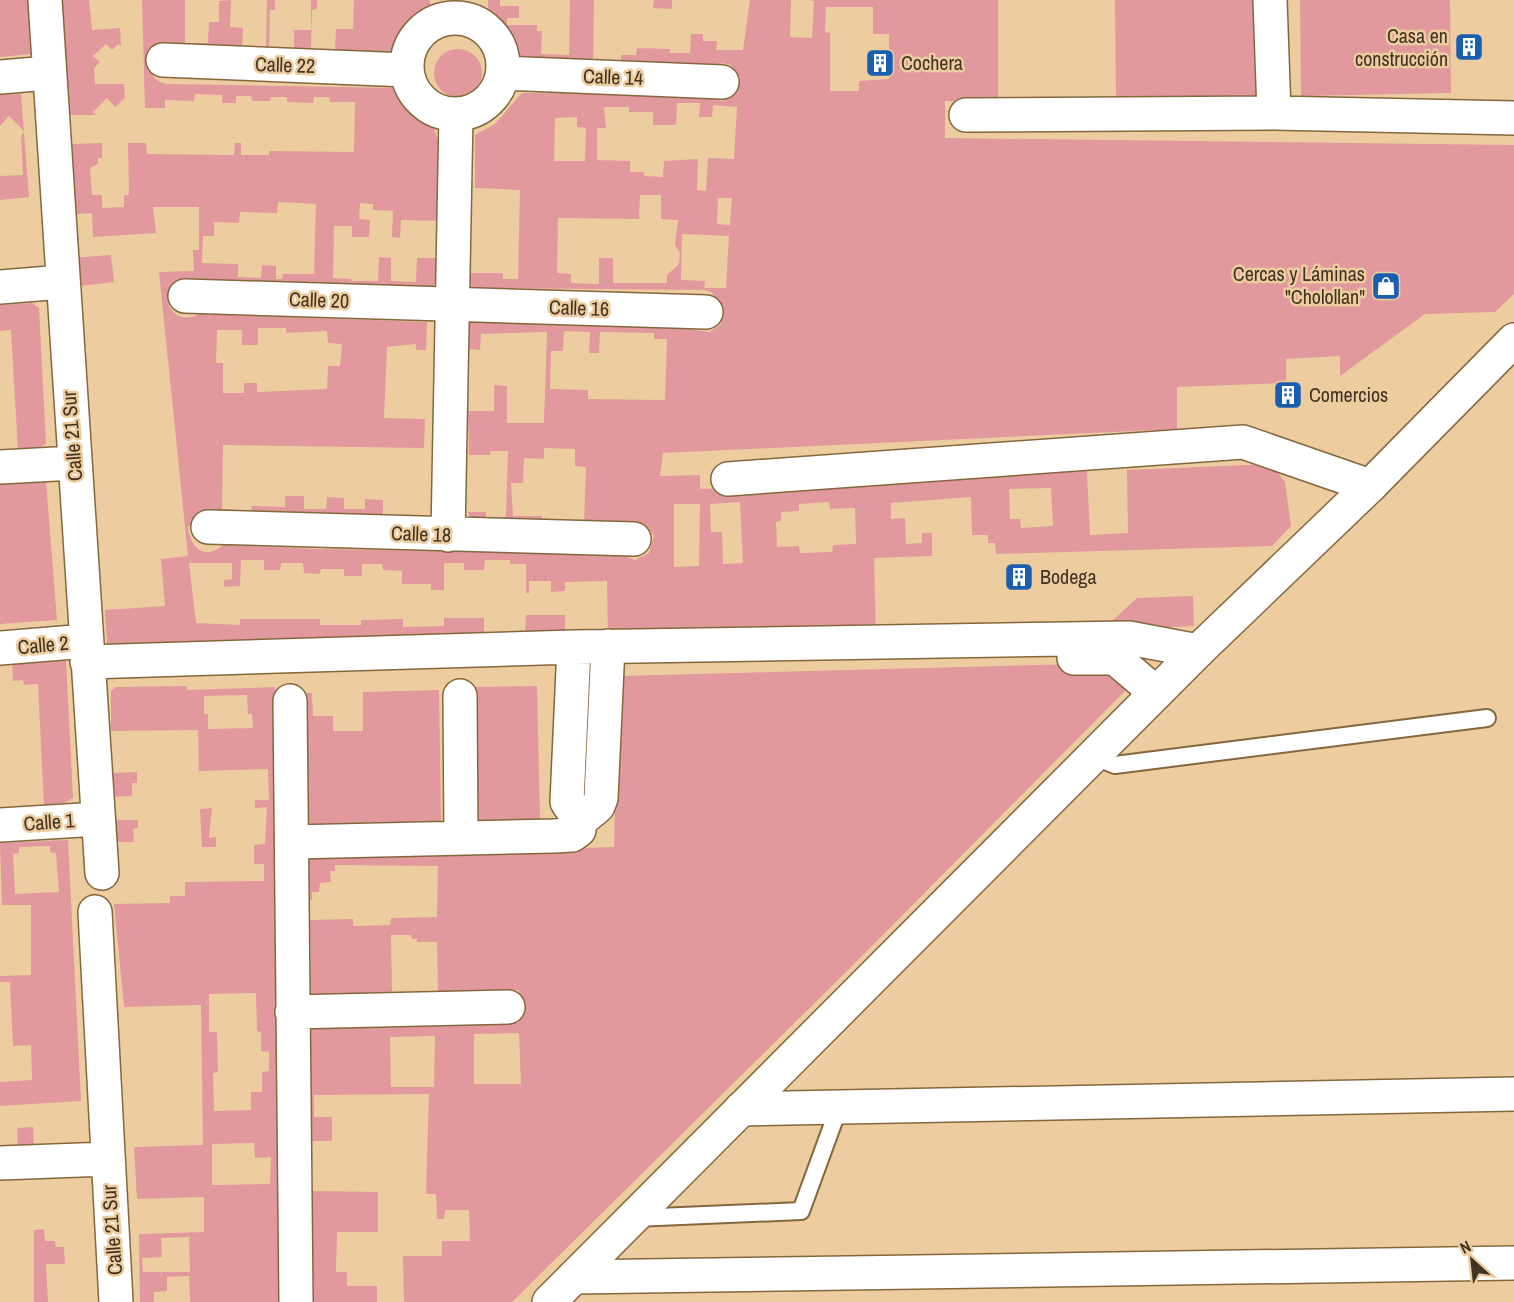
<svg xmlns="http://www.w3.org/2000/svg" width="1514" height="1302" font-family="'Archivo Narrow',sans-serif">
  <rect width="100%" height="100%" fill="#edcda0"/>
  <!-- green -->
  <path fill="#e1999d" fill-rule="evenodd" d="M0 0H28L32 54 0 57Z
    M54 0H89L92 30 120 28 121 46 118 44 112 50 106 44 93 56 100 62 94 68 95 84H124L125 98 115 107 107 98 93 112 96 115H72L59 102Z
    M142 0H185V43H208L209 22H219V1L231 0 230 27 243 28 242 48H266L267 0H275V10H270L269 49 294 50V30H311V0H317V9L312 10 311 49 335 50 336 29H353L354 0H430V14L411 32 397 55 149 61C150 74 153 81 167 84L398 88C405 108 415 119 434 129L439 144 438 221 401 220 400 238 392 237 393 211 373 210V204L360 203 359 219 370 220 369 237H352V226H334L333 278 351 279 352 281H378L379 257 391 258V281L416 282 417 258H437L436 281 432 288 173 286C159 305 178 326 199 314L427 322 426 350H416V344L387 347 384 418 425 419 424 448 223 445 222 509 251 511 252 506 285 507V496H304V509H326L327 497 344 498V509H365V499L383 500V516L221 514 209 509 197 514 188 528C191 548 205 561 223 545L321 549 607 554 622 555 635 560 649 553 654 536C641 515 637 524 618 525 607 526 595 525 584 525L586 467 575 466V449L544 448V459L524 458 523 483H511L513 516H542V524L472 523 468 512H486V517H506L508 451H490V455H469L468 411H494V385L507 386V423H544L547 332 481 334 480 350 469 349V322L690 326 695 330 710 332 721 324 723 306 711 292 703 290 471 288V273H503V279H518L520 190 475 188V135L495 124 522 93 707 94 721 101C735 97 738 92 740 78L731 65 722 63 708 68 621 65V55H636L637 48 670 49V53H690L691 34H703V41H717L716 50H743L750 0H791L790 37 812 38 814 1 808 0H998V101H945V138L1514 145V294L1495 312 1425 314 1340 376V356L1286 359V383L1177 387V429L663 453 660 476 700 475V489L1087 471 1090 535 1128 533 1127 470 1271 464 1285 482 1291 526 1272 546 996 554 995 543H988V535H972L971 497 891 503V519L905 518 906 544 922 543V533H932V556L874 558 876 636 608 640 607 581 565 582V591L551 592V581H529V593H526V564H510V560H485L484 570H464V563H444V590H431V584H402V571L383 570 382 564H362V576H344V569H321L320 574 304 573 303 563H281L280 570H264V560H241L240 586 224 587V580L232 579V563H189L196 623 240 625V619H320V625H361V620L403 619V627L444 626V618H484V643L115 652 107 644 105 610 165 606 161 559 188 556 159 272 194 271 193 250H199V207H153L156 233 93 237 92 213 65 215 63 165 73 144 102 143V158H98V164L90 168 92 195H102V208L124 207V195H129L128 143H146L147 154 234 155 235 143H241V155H269V151L354 152 355 102H330L329 97H314L313 103 287 102V97H271L270 101H252L251 96H236V103H222V95L195 94 194 101 165 100V108H145ZM826 7H873V34H889V79L859 81V91H830V33L825 32ZM677 103H700L699 117H712L713 105 737 107 734 159 708 158 706 191 697 190 698 159 664 161 663 177 644 176V172H630V161L597 160V128H606L604 107H629V112H653V125H676ZM577 117V127L586 128 585 161H554L555 118ZM640 195H661V219L678 220 675 245 680 253 679 264 667 275V283H613V258H599V284L571 283V274L557 273 558 218 639 219ZM718 198H732L730 225 717 224ZM278 202 316 204 314 274H283L282 279H276V266L262 265 261 278 238 277V264L202 263 203 236H214V222L239 223 240 212 277 213ZM682 234 729 236 726 288H704L705 281 681 280ZM258 328H286V333L327 331 328 343 342 344 340 366H328L327 389 257 392V383H244V393H223V363H216L217 330H242V345H258ZM564 331 590 332 589 353H599L600 332 654 333V339H667L665 400 588 399V390L550 389 551 351H563ZM1051 488 1053 526 1021 528 1020 519H1010L1009 489ZM740 502 743 563 723 564 722 532H711L710 504ZM829 502 830 509 855 508 856 544 833 545 832 552 800 553 799 546 777 547 776 522 781 521V512L799 511V504ZM674 504H700L699 566 674 567Z
    M488 0H500V6H519V18H507V25H537V31H542L541 54 569 55 570 0H594L593 65 519 61C511 44 504 31 488 20Z
    M654 0H672V9L653 8Z
    M1115 0H1260L1262 96 1116 99Z
    M1300 0H1450L1451 93 1301 96Z
    M434 73a24 24 0 1 1 48 0a24 24 0 1 1-48 0Z
    M21 94 29 197 0 200V176L23 175 21 137 24 131 9 116 0 126V95Z
    M111 255 114 282 73 287 70 258Z
    M32 303 39 308 46 444 37 449 18 451 11 330 0 331V305Z
    M46 481 57 620 0 624V484Z
    M1193 596 1194 626 1102 630 1137 598Z
    M526 615H565V641H525Z
    M58 656 66 661 73 798 64 803 44 805 38 684 24 685 23 680 13 681 12 659Z
    M1115 663 1134 682 849 969 512 1302H404L403 1256H442V1241H470L469 1210H445L444 1219H437L436 1194H426L429 1094 314 1095V1117H332V1141H311L309 1027 519 1023V990L438 992 437 942H417V939H412L411 935H391L392 993 311 995 310 920 353 919V926L390 925 391 918 437 917 438 866 335 865V871H330L331 882 320 883 319 892H312V900L309 899 307 857 614 847 618 676ZM519 1033 521 1084H474V1034ZM435 1036 434 1087H391L390 1037Z
    M186 686 187 690 275 687 281 1302H190L189 1276 167 1277V1291L154 1292V1302H140L139 1234 204 1232V1197L137 1199 134 1147 203 1145 201 1005 124 1007 114 904 170 903V896H185V882L264 881V864H254V845L265 844 267 807 255 808V800H269L268 769 199 771 198 730 111 731V691L116 687ZM247 695 248 714H252L253 728 208 729V714H204V696ZM256 993 257 1031 261 1032V1051L269 1052V1071L262 1072V1092H251V1110L214 1111 213 1073 218 1072 217 1032H209V994ZM254 1143 255 1158 271 1157 270 1184 212 1185V1144ZM189 1237 190 1272H143L142 1258 162 1257 161 1238Z
    M537 686 540 819 474 821 471 687Z
    M439 690 441 821 307 824 305 693H312L313 716H333V731H363V692Z
    M137 772V783H132V796L112 797V773Z
    M212 808 209 838 216 837V847H202L200 809Z
    M113 820H138V828L133 829 134 842H113Z
    M68 840 81 1101 0 1106V1082L32 1080 31 1045 13 1046 10 982H0V976L31 975V905H2L0 843ZM50 846V852L56 853 59 892 15 894 13 854 19 853V847Z
    M33 1127 34 1151 18 1148 17 1128Z
    M312 1191 378 1192V1232H337L336 1272H347V1286H377V1302H312Z
    M44 1229 45 1241H55L56 1247H64L65 1264H46L48 1302H34V1230Z"/>
  <g fill="none" stroke-linecap="round" stroke-linejoin="round">
    <!-- lane casing -->
    <g stroke="#85673e" stroke-width="20">
      <path id="lane" d="M1093 756 1115 765 1487 718
        M634 1218 801 1211 839 1107"/>
    </g>
    <!-- street casing -->
    <g stroke="#85673e" stroke-width="36">
      <path id="street" d="M45 0 102 873
        M1270 0 1274 113
        M407 66a48 48 0 1 1 96 0a48 48 0 1 1-96 0Z
        M163 60 407 70
        M503 73 722 82
        M0 77 48 73
        M966 115 1274 113 1514 118
        M0 287 62 282
        M185 296 706 312
        M0 467 74 463
        M728 479 1243 442 1370 486
        M208 527 634 539
        M448 535 456 114
        M0 648 86 641
        M1074 658H1115L1156 693
        M87 662 574 647 1129 638 1198 651
        M460 696 461 838
        M290 701 296 1302
        M580 821 598 806 601 798 608 646
        M0 825 98 819
        M292 842 553 836 572 835 579 830 580 821 567 802 574 647
        M95 912 116 1302
        M292 1012 508 1007
        M741 1109 1514 1094
        M0 1163 107 1159
        M574 1277 1514 1263"/>
    </g>
    <!-- secondary casing -->
    <g stroke="#85673e" stroke-width="36">
      <path id="secondary" d="M549 1302 1198 651 1370 486 1514 340"/>
    </g>
    <!-- lane -->
    <use href="#lane" stroke="#fff" stroke-width="16"/>
    <!-- street -->
    <use href="#street" stroke="#fff" stroke-width="33"/>
    <!-- secondary -->
    <use href="#secondary" stroke="#fff" stroke-width="33"/>
  </g>
  <!-- icons -->
  <defs>
    <g id="building-square" transform="scale(1.5)"><rect x="-9" y="-9" width="18" height="18" rx="4" fill="#1a5faf" stroke="#edcda0"/><path d="M-4-6H4V6H1V3H-1V6H-4ZM-2.5-4.3h1.7v1.8h-1.7ZM.8-4.3h1.7v1.8H.8ZM-2.5-1h1.7V.8h-1.7ZM.8-1h1.7V.8H.8Z" fill="#fff"/></g>
    <g id="shop-square" transform="scale(1.5)"><rect x="-9" y="-9" width="18" height="18" rx="4" fill="#1a5faf" stroke="#edcda0"/><path d="M-5-2.5h2.3a2.7 3.5 0 0 1 5.4 0H5L5.5 6h-11ZM-1.5-2.5h3a1.5 2.3 0 0 0-3 0Z" fill="#fff"/></g>
  </defs>
  <g fill-rule="evenodd">
    <use href="#building-square" x="1469" y="47"/>
    <use href="#building-square" x="880" y="63"/>
    <use href="#shop-square" x="1386" y="286"/>
    <use href="#building-square" x="1288" y="395"/>
    <use href="#building-square" x="1019" y="577"/>
  </g>
  <g text-anchor="middle" stroke-width="5" stroke-linejoin="round" paint-order="stroke">
    <!-- poi labels -->
    <g font-size="20" fill="#403322" stroke="#edcda0" text-anchor="start">
      <text x="1448" y="43" text-anchor="end">Casa en<tspan x="1448" dy="23">construcción</tspan></text>
      <text x="901" y="70">Cochera</text>
      <text x="1365" y="281" text-anchor="end">Cercas y Láminas<tspan x="1365" dy="23">"Cholollan"</tspan></text>
      <text x="1309" y="402">Comercios</text>
      <text x="1040" y="584">Bodega</text>
    </g>
    <!-- street labels -->
    <g font-size="20" fill="#403322" stroke="#edcda0">
      <text transform="translate(285 65) rotate(2)" y="7">Calle 22</text>
      <text transform="translate(613 77) rotate(2)" y="7">Calle 14</text>
      <text transform="translate(319 300) rotate(2)" y="7">Calle 20</text>
      <text transform="translate(579 308) rotate(2)" y="7">Calle 16</text>
      <text transform="translate(72 436) rotate(-94)" y="7">Calle 21 Sur</text>
      <text transform="translate(421 534) rotate(2)" y="7">Calle 18</text>
      <text transform="translate(43 645) rotate(-5)" y="7">Calle 2</text>
      <text transform="translate(49 822) rotate(-4)" y="7">Calle 1</text>
      <text transform="translate(112 1230) rotate(-94)" y="7">Calle 21 Sur</text>
    </g>
  </g>
  <!-- north arrow -->
  <g transform="translate(1472 1260) rotate(333)" stroke="#edcda0" stroke-width="4.5" paint-order="stroke">
  <path d="M0-4.5L10 22L0 15L-10 22Z" fill="#403322"/>
  <text y="-9" font-size="16" font-weight="bold" text-anchor="middle" fill="#403322">N</text>
  </g>
</svg>
